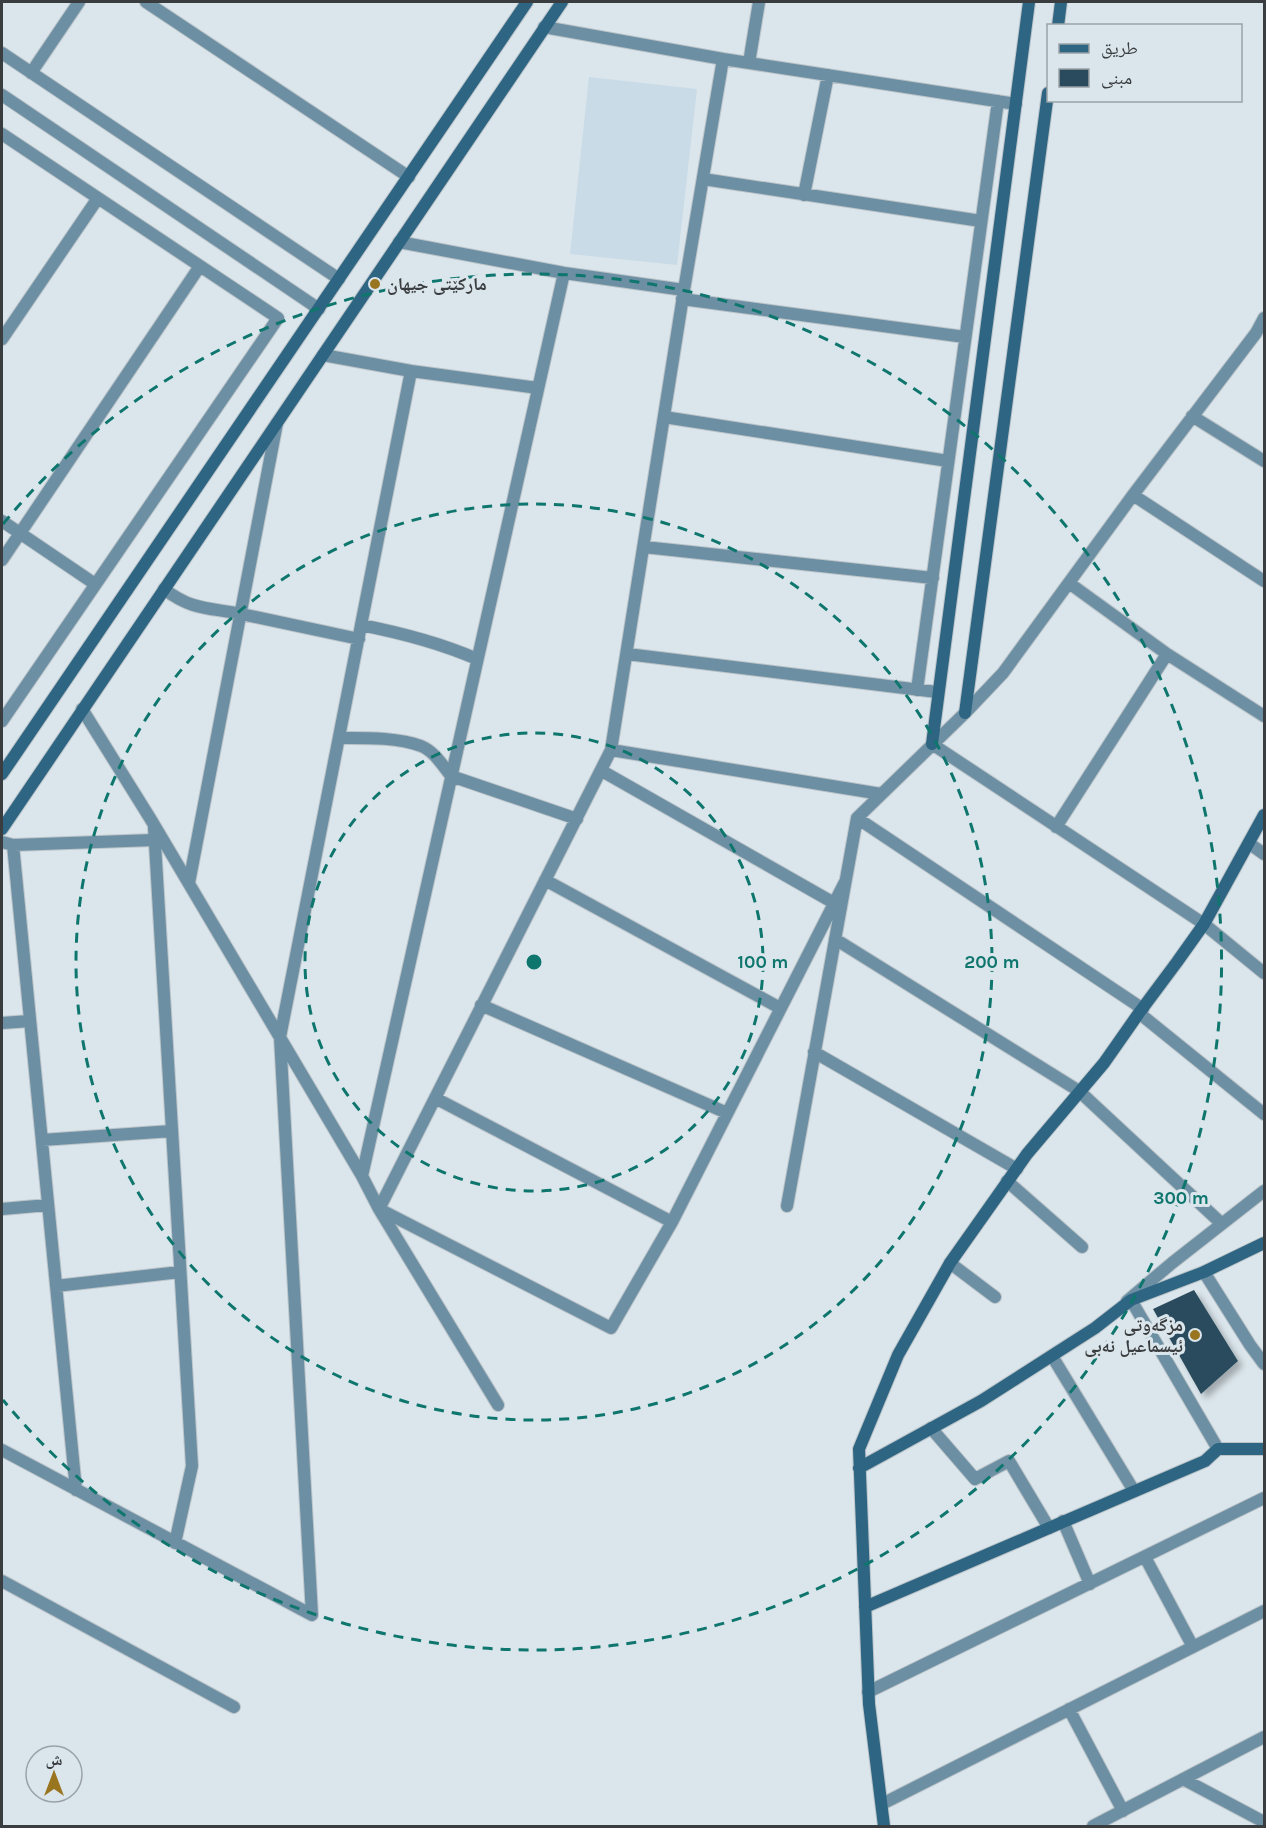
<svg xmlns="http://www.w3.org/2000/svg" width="1266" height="1828" font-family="Karla,'Noto Naskh Arabic',sans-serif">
  <defs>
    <filter id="shadow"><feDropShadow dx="5" dy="5" stdDeviation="3" flood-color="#0004"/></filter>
  </defs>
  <rect width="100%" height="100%" fill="#dbe6ec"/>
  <!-- built -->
  <path fill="#c9dbe6" d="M589 77 697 89 677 265 570 254Z"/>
  <!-- building -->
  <path fill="#2a4b5d" filter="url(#shadow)" d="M1194 1290 1238 1361 1201 1394 1153 1309Z"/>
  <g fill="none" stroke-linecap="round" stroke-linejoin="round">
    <!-- street casing -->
    <g stroke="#bbc4c9" stroke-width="14">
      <path id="street" d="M146 2 409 177
        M544 27 723 59 1016 104
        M2 53 339 279
        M723 59 684 290 611 750 379 1209 611 1328 672 1222 845 882
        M749 63 759 2
        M31 73 79 2
        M2 95 319 309
        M2 134 278 318 2 721
        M703 179 981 221
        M804 195 828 75
        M399 242 564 273 684 290
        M682 299 965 337
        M2 339 98 198
        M323 355 411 371 538 388
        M1192 416 1264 461
        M664 417 948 461
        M1133 495 1264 581
        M2 521 95 584
        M644 547 933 578
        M2 560 200 266
        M1069 583 1167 654 1264 716
        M164 589C194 612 211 607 246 615 283 623 321 631 359 639
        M361 625C402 633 440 643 477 659
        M627 654 937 692
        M917 690 998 101
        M82 709 153 823 362 1176 379 1209 498 1405
        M339 738C364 738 397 737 421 746 434 751 443 766 451 776L577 819
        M932 744 1204 924 1264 973
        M611 750 881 794
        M602 771 841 907
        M857 818 1143 1009
        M154 827 192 1466 175 1543
        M1056 827 1167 654
        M2 842 13 845 154 840
        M1250 844 1264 854
        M13 845 76 1490
        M545 880 780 1008
        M189 883 277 423
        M835 939 1079 1091 1222 1224
        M481 1005 727 1113
        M1139 1013 1264 1114
        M2 1023 30 1021
        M814 1052 1017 1169
        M435 1098 672 1222
        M42 1140 172 1131
        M362 1176 564 273
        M1007 1181 1082 1247
        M787 1206 857 818 965 713 1003 673 1133 495 1256 333 1264 318
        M2 1209 48 1205
        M950 1263 995 1297
        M1204 1272 1250 1345 1264 1364
        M56 1286 180 1272
        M1131 1300 1218 1449
        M1127 1301 1172 1263 1264 1191
        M1052 1356 1134 1491
        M931 1428 975 1479 1009 1461 1049 1528
        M2 1450 312 1615 280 1037 411 371
        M1063 1521 1090 1584
        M1145 1557 1193 1647
        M2 1581 234 1707
        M868 1692 1264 1498
        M1069 1709 1123 1811
        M1183 1779 1264 1822
        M882 1804 1264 1611
        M1093 1826 1264 1737"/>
    </g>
    <!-- secondary casing -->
    <g stroke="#bbc4c9" stroke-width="14">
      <path id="secondary" d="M1058 26 1061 2
        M965 713 1048 93
        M932 744 1029 2
        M2 774 527 2
        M2 829 562 2
        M859 1468 981 1401 1095 1328 1131 1300 1204 1272 1264 1243
        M865 1607 1205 1461 1218 1449H1264
        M884 1826 869 1704 859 1449 898 1355 950 1263 1027 1154 1104 1063 1139 1013 1177 962 1204 924 1264 815"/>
    </g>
    <!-- street -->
    <use href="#street" stroke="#6c8fa3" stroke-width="12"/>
    <!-- secondary -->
    <use href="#secondary" stroke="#2e6582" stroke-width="12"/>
  </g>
  <!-- distance rings -->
  <g fill="none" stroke="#0f766e" stroke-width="3" stroke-dasharray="10 8">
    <circle cx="534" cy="962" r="229"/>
    <circle cx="534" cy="962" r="458"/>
    <path d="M3 524A688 688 0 1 1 3 1400"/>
  </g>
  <!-- markers -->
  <g fill="#9a7520" stroke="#dbe6ec" stroke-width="2">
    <circle cx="375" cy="284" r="6"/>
    <circle cx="1195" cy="1335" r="6"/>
  </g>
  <g text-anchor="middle" stroke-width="6" stroke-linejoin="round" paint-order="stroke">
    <!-- poi labels -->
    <g font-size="18" font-weight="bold" fill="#393d3f" stroke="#dbe6ec" text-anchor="start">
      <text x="387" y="290">مارکێتی جیهان</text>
      <text x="1183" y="1331" text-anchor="end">مزگەوتی<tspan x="1183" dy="21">ئیسماعیل نەبی</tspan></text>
    </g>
  </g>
  <circle cx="534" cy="962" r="9" fill="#0f766e" stroke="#dbe6ec" stroke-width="3"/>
  <g font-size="18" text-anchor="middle" font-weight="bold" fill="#0f766e" stroke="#dbe6ec" stroke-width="6" stroke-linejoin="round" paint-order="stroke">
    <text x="763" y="968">100 m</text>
    <text x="992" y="968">200 m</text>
    <text x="1181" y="1204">300 m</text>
  </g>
  <!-- border -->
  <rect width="1266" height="1828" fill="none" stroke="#393d3f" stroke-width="6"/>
  <!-- legend -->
  <rect x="1047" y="24" width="195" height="78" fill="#dbe6ec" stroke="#9aa2a7" stroke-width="1.5"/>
  <rect x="1059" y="44" width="30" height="9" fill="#2e6582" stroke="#9aa2a7" stroke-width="1.5"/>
  <text x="1101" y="54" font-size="18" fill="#393d3f">طريق</text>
  <rect x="1059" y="69" width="30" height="18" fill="#2a4b5d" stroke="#9aa2a7" stroke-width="1.5"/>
  <text x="1101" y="84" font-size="18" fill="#393d3f">مبنى</text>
  <!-- north arrow -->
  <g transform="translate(54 1774)"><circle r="28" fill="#dbe6ec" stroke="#9aa2a7" stroke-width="1.5"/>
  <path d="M0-4.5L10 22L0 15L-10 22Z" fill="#9a7520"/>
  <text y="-9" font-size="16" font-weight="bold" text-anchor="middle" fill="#393d3f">ش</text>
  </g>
</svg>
